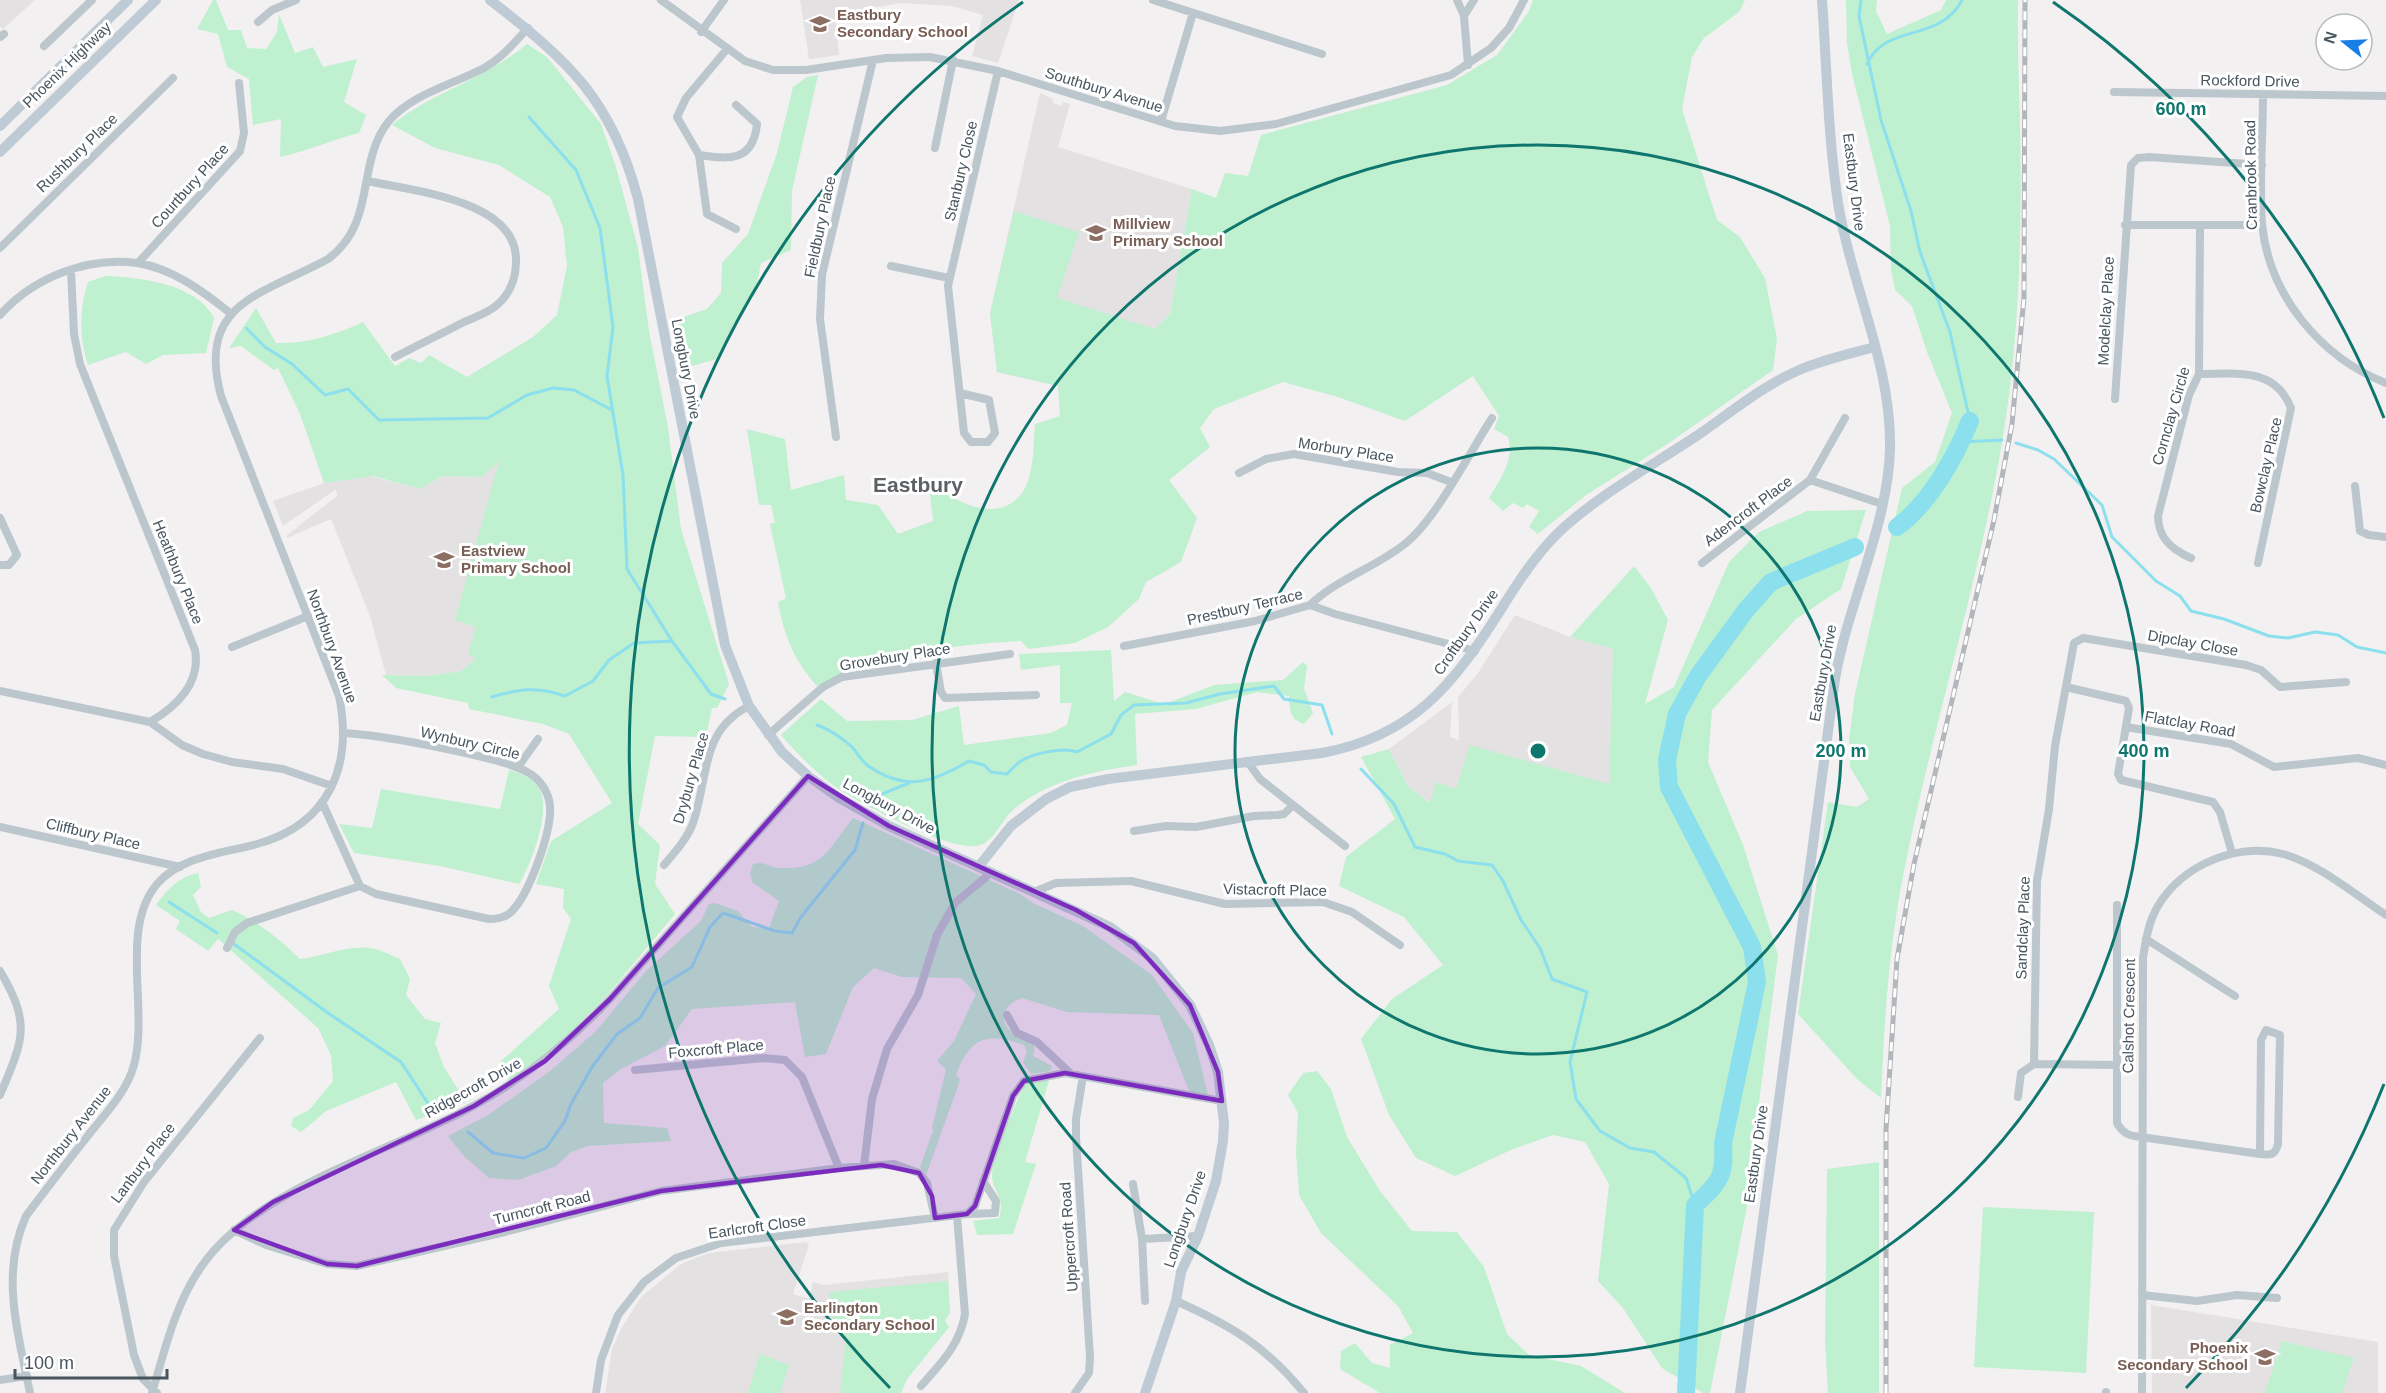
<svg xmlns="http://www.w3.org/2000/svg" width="2386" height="1393" font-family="Helvetica,sans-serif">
  <rect width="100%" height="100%" fill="#f3f0f1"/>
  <!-- education -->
  <path fill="#e4e1e3" d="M0 0H35L3 29 0 26Z
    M800 0H1019L998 63 972 56 983 15 952 6 901 3 835 14 839 55 809 59Z
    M1040 93 1053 99V103L1062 106 1063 102 1070 104 1058 147 1192 189 1170 314 1138 347 1085 392 997 372 990 313Z
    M500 459 477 657 461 671 428 676 386 675 370 616 331 519 287 538 286 536 338 495 335 490 283 526 273 501 324 483 370 476 420 489 442 476 482 477Z
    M1515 615 1570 637 1613 648 1609 784 1431 803 1408 786 1389 749 1452 702 1450 737 1459 740 1458 697 1478 673Z
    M806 1242 809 1245 793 1294 809 1299 813 1282 823 1285 948 1272 950 1312 945 1321 949 1327 907 1379 901 1393H605L612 1349 621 1329 641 1297 670 1273 683 1263 709 1253Z
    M2151 1305 2378 1342V1393H2152Z"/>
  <!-- green -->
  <path fill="#bff0cf" d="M213 0H216L228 30H241L247 48 266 49 277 32 279 14 295 53 313 47 323 67 357 59 344 102 366 115 359 133C332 140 307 151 280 157L281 119 253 125 249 79 227 67 218 34 197 29Z
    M1533 0H1745L1739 12 1704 38 1692 57 1682 109 1717 220 1740 237 1765 278 1777 339 1773 370 1669 443 1586 495 1538 534 1529 527 1539 511 1527 504 1523 508 1513 503 1503 511 1489 498C1500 479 1515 460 1508 437L1494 429 1499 416 1473 376 1405 421 1338 397 1283 382 1214 409 1200 428 1210 447 1169 480 1197 518 1181 562 1146 582 1139 599 1108 627 1075 643 1028 649 1021 641C952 644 879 655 817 686 794 660 784 636 778 602L786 598 770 524 775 522 771 505H759L747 429 785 439 791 490 844 475 846 500 878 505 898 534 933 521 930 494 943 491C965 507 1002 521 1022 493 1035 474 1033 445 1035 424L1060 416 1058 386 997 372 990 313 1014 211 1079 232 1057 298 1155 329 1170 314 1192 189 1216 198 1225 173 1248 176 1261 135 1447 85 1497 55 1529 11Z
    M1846 0H1877L1876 11 1887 34 1941 10 1946 0H2018C2017 41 2019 82 2020 123 2022 222 2020 325 2005 424 1981 580 1930 731 1901 887 1888 957 1884 1027 1881 1098L1857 1079 1798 1014 1828 802 1857 807 1869 799 1850 767 1849 739 1855 694 1902 488 1935 462 1952 413 1927 352 1912 306 1895 290 1891 270 1890 226 1852 74 1847 43Z
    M527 44 547 57 601 124 616 167 638 248 649 331 668 427 681 529 729 684 717 708H712L706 737 655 736 638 824 660 845 655 884 675 914 603 1000 555 1048 509 1080 499 1063 559 1009 549 986 571 919 563 908 564 889 536 884 551 841 612 803 569 734 543 724 469 709 468 703 396 688 382 675 428 676 461 671 476 658 468 654 476 627 455 620 499 461 482 477 442 476 420 489 373 476 324 483 300 414 278 368 274 370 241 346 229 348 256 308 276 343C307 344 335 335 363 322L395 366 409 358 421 363 429 355 467 377 533 337 557 315 567 266 563 227 550 197 499 165 435 148 392 125C434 91 484 80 527 44Z
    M818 75 792 191 791 250 761 263 755 293 733 326 717 359 681 369 672 321 707 309 721 293 722 263 748 234 777 153 793 87 807 77Z
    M105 276C138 277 198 284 214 318L206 353 163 355 146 364 126 352 88 365C79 338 79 309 88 282Z
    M1866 510 1841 589 1796 619 1712 710 1708 762 1743 845 1778 955 1755 1134 1751 1186 1710 1393H1703L1662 1368 1623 1308 1598 1281 1609 1184 1585 1142 1553 1135 1513 1149 1455 1176 1416 1158 1389 1115 1361 1039 1392 999 1443 965 1404 917 1339 886 1346 857 1395 819 1361 757 1389 749 1408 786 1430 803 1436 782 1456 789 1470 745 1609 784 1613 649 1570 637 1634 566 1651 588 1668 620 1645 704 1674 687 1729 562 1759 532 1807 511Z
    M1111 650 1114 701 1125 692 1160 703 1170 702 1214 685 1283 680 1303 662 1307 666 1304 689 1313 713 1304 724C1289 719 1290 710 1289 696L1257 692 1196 709 1135 714 1137 765C1094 771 1048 781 1014 809 1001 820 996 840 980 845 954 855 853 800 830 783 812 769 796 752 781 735L821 699 847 721 912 720 959 706 964 745 1051 733 1067 725 1072 703H1060V665L1021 670 1019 654Z
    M509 770C521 773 535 779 540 790 551 812 531 865 519 884L440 866 354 853 339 824 372 828 381 789 500 809Z
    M853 818 1020 894 1035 904 1083 926 1152 975 1193 1033 1208 1095 1191 1096 1159 1015 1067 1012 1022 998C1014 1001 1008 1004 1005 1013 999 1033 1024 1035 1035 1046L1033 1056 1052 1066 1050 1071 1031 1074 1023 1062 1027 1051 1024 1045C987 1032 970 1037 956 1075L960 1079 957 1089 926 1175 920 1167 933 1131 932 1128 946 1069 937 1061 954 1041 976 994 961 978 902 977 874 968 853 987 826 1054 805 1057 795 1002 692 1009 665 1046 621 1069 603 1083 604 1123 667 1128 671 1141 588 1146 571 1152 556 1166 518 1180 489 1178 464 1156 448 1136 488 1115 549 1072 595 1032 646 971 701 921 709 904 715 903 738 911 752 927 769 928 779 901 752 882 750 873 753 864C763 860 770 868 780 868 824 870 828 849 853 818Z
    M198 873 201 887 193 895 201 912 209 918 232 910C257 921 280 939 300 959 322 957 346 945 369 948 379 949 391 955 400 959L410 979 406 995 425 1019 441 1023 435 1043 444 1067 466 1102 416 1120 396 1082 326 1111 301 1132 291 1126 293 1118 309 1110 333 1081 331 1055 318 1028 218 939 208 951 176 929 180 921 156 905C168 889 178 877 198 873Z
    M1317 1071 1331 1089 1347 1137 1380 1191 1412 1231 1457 1232 1484 1267 1507 1334 1529 1355 1581 1366 1625 1393H1380L1340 1369 1341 1351 1355 1343 1372 1363 1390 1368V1345L1413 1333 1398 1306 1321 1233 1299 1195 1296 1152 1298 1113 1288 1095 1303 1073Z
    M1044 1079 1049 1081 1025 1162 1036 1164 1013 1234 977 1235 973 1221 999 1218C1006 1196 991 1191 992 1174 993 1158 1016 1102 1024 1086Z
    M1879 1162V1393H1828L1825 1341 1827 1169Z
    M1983 1207 2094 1212 2086 1373 1974 1367Z
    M948 1281 950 1312 945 1321 949 1327 907 1379 901 1393H840L846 1337 835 1332 829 1292Z
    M2282 1341 2354 1358 2342 1393H2265Z
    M760 1354 789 1365 780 1393H748Z"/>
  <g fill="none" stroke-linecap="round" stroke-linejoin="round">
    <!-- stream -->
    <path stroke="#8cdfed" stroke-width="3" d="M1861 0 1859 16 1881 120 1911 211 1920 252 1950 332 1970 421
      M1867 64C1886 22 1939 44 1962 0
      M529 117 576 170 600 228 613 327 607 376 623 475 627 569 672 641 711 694 725 699
      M246 328 265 347 292 364 325 395 348 389 379 420 488 418 527 395 553 388 574 390 612 410
      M1961 442 2002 440
      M2016 443 2038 450 2054 459 2102 505 2112 537 2156 581 2180 596 2191 611 2224 619 2269 636 2288 638 2315 632 2338 635 2357 647 2386 653
      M492 697C519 689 537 686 565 696L593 681 609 660 634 643 672 641
      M817 725C831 730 841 737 852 747 857 753 861 760 867 765 905 792 932 783 969 761L984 765 991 772 1007 774C1011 770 1016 764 1021 761 1034 753 1063 747 1077 752L1111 734 1121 715 1134 705 1186 703 1220 694 1274 686 1284 699 1322 705 1332 734
      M1361 769 1394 804 1415 847 1445 854 1458 861 1492 865 1503 881 1521 920 1540 948 1552 979 1587 992 1570 1062 1576 1099 1600 1131 1630 1148 1654 1152 1686 1178 1695 1205
      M868 805 870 799 909 783
      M169 902 217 933
      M234 944 328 1013 401 1062 433 1111
      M468 1132 493 1153 524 1158 546 1148 565 1121 571 1104 592 1067 617 1034 640 1018 658 988 692 967 710 927 723 913 775 931 792 933 801 917 855 850 863 823"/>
    <!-- river -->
    <path stroke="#8cdfed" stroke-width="18" d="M1897 527C1929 504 1955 458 1970 421
      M1686 1393 1695 1205C1720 1182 1725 1177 1723 1143L1757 982 1752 947 1669 787 1667 760 1677 714 1698 676 1746 610 1771 582 1855 547"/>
    <!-- street -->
    <path stroke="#bcc6cd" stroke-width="8" d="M661 0 745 61 773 70H806L886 58 930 57 998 71 1175 126 1220 131 1276 124 1451 75 1491 48 1509 28 1524 0
      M1153 0 1322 54
      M1457 0 1464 16 1468 65
      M1464 16 1474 0
      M258 22 272 10 296 0
      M701 32 724 0
      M0 37 4 34
      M44 46 92 0
      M727 49 686 98 677 117 699 155 707 214 736 229
      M2114 92 2386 96
      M2263 95C2263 137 2259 181 2262 224 2269 295 2320 357 2386 383
      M1161 121 1193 13
      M935 148 953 60
      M699 155C728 159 753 163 757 124L736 105
      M368 181C412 191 518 200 516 261 516 278 510 294 497 305 488 313 475 317 464 322 441 334 418 345 395 357
      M2125 225H2262
      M0 248 173 78
      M138 263 240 151 244 133 239 83
      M891 266 949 278
      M0 315C33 278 87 256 137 263 172 268 204 292 230 313
      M2199 374C2236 374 2275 367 2291 408L2258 563
      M960 393 989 400 995 433 988 442H971L964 433 948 286 998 71
      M2115 399 2131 165 2138 158 2149 157 2262 165
      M836 437 820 319 822 275 873 60
      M1239 473 1266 459 1294 454 1398 472 1427 473 1451 482
      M1810 480 1882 504
      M2355 486 2360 531 2369 535 2386 537
      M0 518 17 555 9 565H0
      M2191 558C2172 550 2158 538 2158 516L2189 395 2199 374 2200 227
      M1702 563 1810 480 1845 418
      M1310 605C1338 578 1377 567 1406 543 1436 519 1470 452 1492 418
      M1124 646 1255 621 1310 605 1335 614 1475 651
      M232 647 308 616
      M936 663 941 692 945 698 1036 695
      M2066 687 2126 701 2129 708 2118 774 2121 780 2213 802 2220 812 2232 853
      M0 691 150 722C177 706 201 683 195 650L80 364 74 334 71 270
      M150 722 182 745 203 754 232 762 283 769 332 786
      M2126 727 2231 744 2274 767 2358 758 2386 765
      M768 735 823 687 842 677 1010 654
      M1247 761 1260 779 1345 846
      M518 767 538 739
      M322 802 360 886 376 894 489 919C496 919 504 918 510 913 529 896 552 831 550 806 549 794 542 782 532 775 508 757 379 735 345 733
      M0 827 180 867
      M1134 831 1166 826 1196 827 1254 816 1278 815 1284 814 1293 805
      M664 865C675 852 687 839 693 823 709 776 700 731 749 706
      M1034 892 1056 883 1131 881 1225 904 1323 902 1352 912 1400 945
      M2117 905V1123C2123 1134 2130 1136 2141 1137L2260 1154C2270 1155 2275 1156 2278 1144L2280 1035 2266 1030 2261 1040 2260 1154
      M2146 939 2235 996
      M227 948 235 932 247 923 360 886
      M0 971C32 1025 23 1040 0 1095
      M1007 1015 1017 1033 1037 1042 1071 1074
      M2034 1064 2037 881 2049 809 2055 746 2074 643 2083 638 2246 665 2261 670 2280 687 2346 682
      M635 1070 764 1058 785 1060 802 1077 839 1168
      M2018 1097 2021 1073 2034 1064 2117 1065
      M864 1166 872 1099 887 1049 918 995 937 935 955 903 992 872
      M1133 1184 1142 1239 1145 1301
      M967 1214 995 1213 996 1201 983 1181
      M234 1230 266 1245 327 1264 357 1266 505 1232 661 1191 839 1168 894 1164 919 1173 927 1183 935 1218
      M1142 1239 1198 1236
      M2142 1295 2197 1301 2237 1295 2277 1298
      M1176 1301C1230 1325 1266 1346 1304 1393
      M0 1380 27 1376
      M921 1386C940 1364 960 1345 965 1314L957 1216
      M2106 1392V1393
      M30 1393C18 1333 0 1274 26 1216 47 1188 68 1161 90 1133 106 1113 127 1091 134 1065 149 1010 119 929 157 884 181 856 224 853 257 844 330 824 353 765 339 696L221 396C196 302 262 295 328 259 378 222 355 163 389 121 412 94 454 84 484 68 502 58 514 43 528 28
      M152 1393C165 1349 175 1305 201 1267 256 1187 392 1152 475 1105 527 1077 569 1042 610 999L808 776
      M157 1393 143 1379 134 1355 114 1256V1230L144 1182 260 1038
      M596 1393 601 1360 618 1315 644 1282 676 1258 721 1243 967 1214 975 1206 1013 1096 1024 1081 1065 1073 1222 1101
      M1075 1393 1089 1373 1090 1357 1076 1137V1119L1083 1076
      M2142 1393 2143 958C2145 944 2147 931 2152 918 2172 869 2233 841 2283 854 2319 864 2354 894 2386 915"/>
    <!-- secondary -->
    <path stroke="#becad4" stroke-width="10" d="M490 0C569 61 612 100 638 199L725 645 749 706 782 752 808 776 839 798 889 826 1110 927 1152 958 1190 1005 1209 1045 1218 1072 1224 1123 1223 1141 1216 1181 1198 1236 1181 1272 1176 1301 1145 1393
      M0 126 128 0
      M0 152 156 0
      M979 866 1011 826 1046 799 1070 787 1108 779 1322 753C1413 736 1453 685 1500 611 1517 584 1534 557 1557 534 1595 497 1653 465 1698 435 1730 413 1761 387 1797 371 1821 360 1849 354 1875 347
      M1740 1393 1835 679C1848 603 1888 525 1890 449 1892 367 1853 289 1839 209 1828 141 1827 69 1822 0"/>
    <!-- rail casing -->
    <g stroke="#b3b6bb" stroke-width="5">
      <path id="rail" d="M1886 1393V1129L1897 959 1914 864 1994 520 2012 424 2024 298 2025 0"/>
    </g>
    <!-- rail -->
    <use href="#rail" stroke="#fff" stroke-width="3" stroke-dasharray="9" stroke-linecap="butt"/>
  </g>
  <!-- marked area -->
  <path fill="#7b2cbf" fill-opacity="0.2" stroke="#7b2cbf" stroke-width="4.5" stroke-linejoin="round" d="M808 776 889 826 1076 910 1134 943 1190 1005 1218 1072 1222 1101 1065 1073 1024 1081 1013 1096 975 1206 967 1214 935 1218 932 1196 919 1173 881 1165 661 1191 357 1266 327 1264 234 1230 273 1202 474 1106 545 1061 610 999Z"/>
  <!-- distance rings -->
  <g fill="none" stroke="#0f766e" stroke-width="3">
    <circle cx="1538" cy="751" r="303"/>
    <circle cx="1538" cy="751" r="606"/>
    <path d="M2384 1084A909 909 0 0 1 2186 1388M890 1388A909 909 0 0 1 1023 2M2053 2A909 909 0 0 1 2384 418"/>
  </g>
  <!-- icons -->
  <defs>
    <g id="school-bare" transform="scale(1.62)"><path d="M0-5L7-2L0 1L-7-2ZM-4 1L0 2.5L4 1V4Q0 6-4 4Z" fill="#8d6e63" stroke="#fff" stroke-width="2.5" paint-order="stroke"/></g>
  </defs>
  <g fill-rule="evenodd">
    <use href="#school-bare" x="820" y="24"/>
    <use href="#school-bare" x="1096" y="233"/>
    <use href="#school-bare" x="444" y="560"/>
    <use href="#school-bare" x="787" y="1317"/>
    <use href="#school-bare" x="2265" y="1357"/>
  </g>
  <g text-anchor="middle" stroke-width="6" stroke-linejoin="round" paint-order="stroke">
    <!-- education labels -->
    <g font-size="15" font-weight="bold" fill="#785e54" stroke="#fff" text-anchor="start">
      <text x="837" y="20">Eastbury<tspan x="837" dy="17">Secondary School</tspan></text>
      <text x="1113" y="229">Millview<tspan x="1113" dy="17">Primary School</tspan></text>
      <text x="461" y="556">Eastview<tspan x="461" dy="17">Primary School</tspan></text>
      <text x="804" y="1313">Earlington<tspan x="804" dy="17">Secondary School</tspan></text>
      <text x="2248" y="1353" text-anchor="end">Phoenix<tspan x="2248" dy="17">Secondary School</tspan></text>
    </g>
    <!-- street labels -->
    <g font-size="15" fill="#48555e" stroke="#fff">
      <text transform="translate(67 65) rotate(-44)" y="5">Phoenix Highway</text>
      <text transform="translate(2250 81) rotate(1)" y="5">Rockford Drive</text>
      <text transform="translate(1104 90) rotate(17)" y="5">Southbury Avenue</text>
      <text transform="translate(77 153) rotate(-44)" y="5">Rushbury Place</text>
      <text transform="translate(961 171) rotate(-77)" y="5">Stanbury Close</text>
      <text transform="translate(2251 175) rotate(-91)" y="5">Cranbrook Road</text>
      <text transform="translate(1854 182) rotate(83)" y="5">Eastbury Drive</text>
      <text transform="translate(190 186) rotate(-48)" y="5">Courtbury Place</text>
      <text transform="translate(820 227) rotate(-78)" y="5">Fieldbury Place</text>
      <text transform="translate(2106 311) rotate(-87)" y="5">Modelclay Place</text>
      <text transform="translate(686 369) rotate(79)" y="5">Longbury Drive</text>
      <text transform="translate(2171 416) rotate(-74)" y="5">Cornclay Circle</text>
      <text transform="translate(1346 450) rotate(9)" y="5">Morbury Place</text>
      <text transform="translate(2266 465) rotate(-77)" y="5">Bowclay Place</text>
      <text transform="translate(1748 511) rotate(-37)" y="5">Adencroft Place</text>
      <text transform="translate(178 572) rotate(68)" y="5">Heathbury Place</text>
      <text transform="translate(1245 607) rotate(-13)" y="5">Prestbury Terrace</text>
      <text transform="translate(1466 632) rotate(-55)" y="5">Croftbury Drive</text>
      <text transform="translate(2193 643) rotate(10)" y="5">Dipclay Close</text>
      <text transform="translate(332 646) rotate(70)" y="5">Northbury Avenue</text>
      <text transform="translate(895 657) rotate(-9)" y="5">Grovebury Place</text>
      <text transform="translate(1823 673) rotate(-80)" y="5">Eastbury Drive</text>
      <text transform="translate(2190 724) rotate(10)" y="5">Flatclay Road</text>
      <text transform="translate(470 743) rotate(13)" y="5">Wynbury Circle</text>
      <text transform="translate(691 778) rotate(-74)" y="5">Drybury Place</text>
      <text transform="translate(889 806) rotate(28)" y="5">Longbury Drive</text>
      <text transform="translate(93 834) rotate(13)" y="5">Cliffbury Place</text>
      <text transform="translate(1275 890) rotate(1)" y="5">Vistacroft Place</text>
      <text transform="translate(2023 928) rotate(-88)" y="5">Sandclay Place</text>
      <text transform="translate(2129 1016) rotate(-89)" y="5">Calshot Crescent</text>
      <text transform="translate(716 1049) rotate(-5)" y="5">Foxcroft Place</text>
      <text transform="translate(473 1088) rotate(-29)" y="5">Ridgecroft Drive</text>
      <text transform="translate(71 1135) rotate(-52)" y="5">Northbury Avenue</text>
      <text transform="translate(1756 1154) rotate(-82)" y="5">Eastbury Drive</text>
      <text transform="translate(143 1163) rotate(-53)" y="5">Lanbury Place</text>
      <text transform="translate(542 1208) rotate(-14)" y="5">Turncroft Road</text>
      <text transform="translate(1185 1219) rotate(-71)" y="5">Longbury Drive</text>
      <text transform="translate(757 1227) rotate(-8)" y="5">Earlcroft Close</text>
      <text transform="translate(1069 1237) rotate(-94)" y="5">Uppercroft Road</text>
    </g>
    <!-- district labels -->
    <g font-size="21" font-weight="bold" fill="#5d6165" stroke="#fff">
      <text x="918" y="492">Eastbury</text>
    </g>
  </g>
  <circle cx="1538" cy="751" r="9" fill="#0f766e" stroke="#fff" stroke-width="3"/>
  <g font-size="18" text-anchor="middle" font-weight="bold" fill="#0f766e" stroke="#fff" stroke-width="6" stroke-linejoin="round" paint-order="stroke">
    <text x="2181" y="115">600 m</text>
    <text x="1841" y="757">200 m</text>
    <text x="2144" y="757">400 m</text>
  </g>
  <!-- north arrow -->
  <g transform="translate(2344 42) rotate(288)"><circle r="28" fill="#ffffff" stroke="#b6bbbf" stroke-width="1.5"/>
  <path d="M0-4.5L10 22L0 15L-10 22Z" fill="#187fe5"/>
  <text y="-9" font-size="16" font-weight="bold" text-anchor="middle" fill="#48555e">N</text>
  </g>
  <!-- scale -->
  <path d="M15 1369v9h152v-9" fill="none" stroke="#48555e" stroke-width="3"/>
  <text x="24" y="1369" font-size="18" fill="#48555e" stroke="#ffffff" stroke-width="4.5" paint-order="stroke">100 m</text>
</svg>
